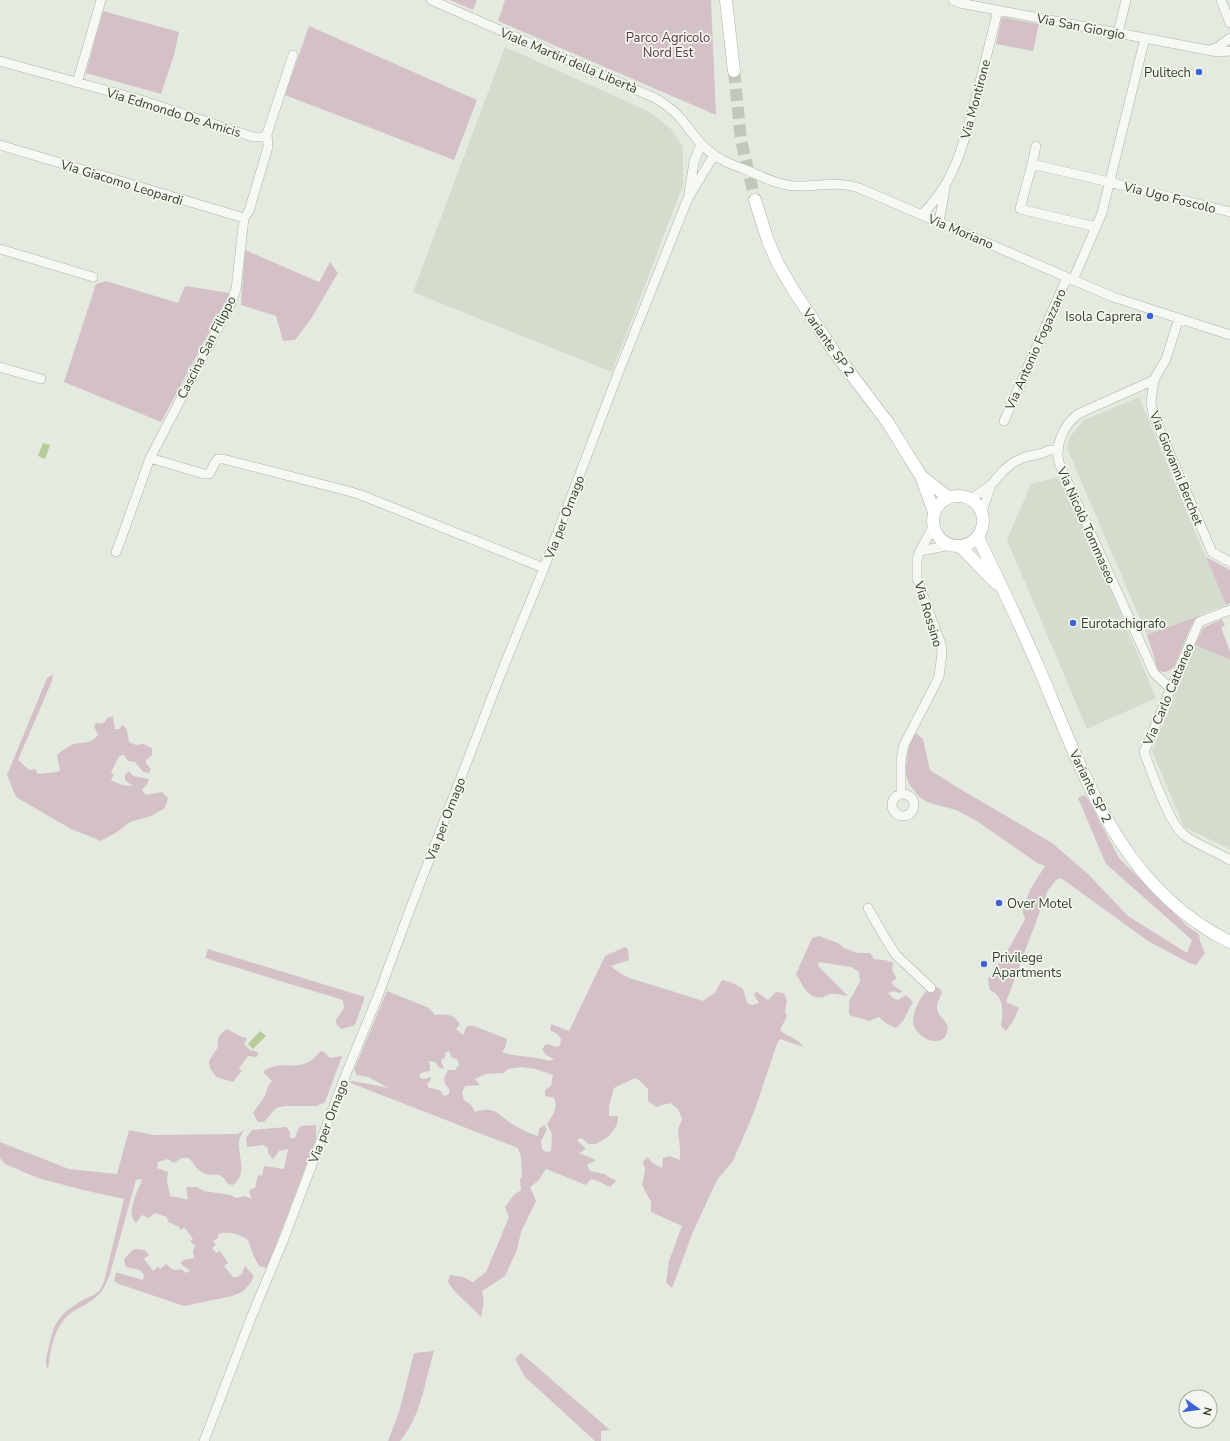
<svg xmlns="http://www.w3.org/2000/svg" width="1230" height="1441" font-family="'Nunito Sans',sans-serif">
  <rect width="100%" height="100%" fill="#e5eae0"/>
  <!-- built -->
  <path fill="#d4dcce" d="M505 47 648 111 672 130 683 147V185L612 372 413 292Z
    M1139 397 1226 605 1147 635 1067 448 1069 438 1084 420Z
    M1063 476 1156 698 1087 729 1007 540 1031 484Z
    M1195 645 1230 660V849L1184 827 1152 751Z"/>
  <!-- green -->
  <path fill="#d4c1c7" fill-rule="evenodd" d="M450 0H477L473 10Z
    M505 0H711L716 115 498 21Z
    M103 11 179 32 174 55 161 94 86 73Z
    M1002 17 1039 24 1033 51 996 44Z
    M309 26 477 100 454 160 285 95Z
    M245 250 319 282 330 262 338 273 311 319 295 340 283 341 276 316 241 305Z
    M106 281 178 303 185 286 230 293 161 422 64 382 96 284Z
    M1206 557 1230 570V603L1226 605Z
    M1198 616 1199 618 1191 626 1174 667C1169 671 1164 674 1158 670L1147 635Z
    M1222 619 1225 626 1221 627 1230 652V660L1195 645 1203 628Z
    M53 674 52 681 18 760 29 770 35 769 38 774 57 772 60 770 57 755C62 751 68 746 74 744 84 742 91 744 98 735L94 726 96 723C102 724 105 724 107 718L113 716 115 729H119L123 725 127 730 129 742 136 745 143 744 152 748V755L146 760V763L151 769 149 773 143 772 135 762 128 761 124 755 119 756 111 773 114 774 111 780 122 785 133 786 125 780V775L129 771 133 776 149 779 147 784 142 790 146 795 162 792 168 798 165 808 151 816 130 822 117 832 101 841 71 829 16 797 7 775 47 678Z
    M916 733 923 739 930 770 955 786 1052 843 1088 874 1128 916 1187 953 1192 940 1106 864 1078 798 1084 795 1088 799 1119 858 1187 926 1199 934 1200 941 1205 953 1196 965 1189 963 1148 941 1061 878 1056 880 1048 890 1006 1002 1019 1008 1013 1021 1006 1031 1001 1026C1003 1011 1005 998 990 990L988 979 1011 945 1025 919 1022 909 1031 888 1045 866 1037 863 977 821 956 810 930 803 920 798 909 784 905 773 909 745 911 737Z
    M819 936 838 943 844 948 858 953H870L874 959 885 960 894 963C890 970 893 972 897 978L891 982 894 986 903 992 899 993 894 991 888 993 893 998 898 1000 906 995 913 1002C907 1011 905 1022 896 1028L887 1024 879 1017 869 1021 849 1015V1002L860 981 859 972 851 967 819 962 818 966 848 996C842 996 837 993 832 994 828 994 826 996 823 997 809 1001 802 984 796 974L812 938Z
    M625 947 628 949 629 960 611 966C623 978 637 980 652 985 669 990 686 995 702 1001L715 993 722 980 733 983 743 989 747 1003 752 1005 759 1003 754 995 756 991 768 1000 776 992 784 993 787 1001 785 1012 787 1016 780 1030C788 1038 797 1037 803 1047L780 1039 777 1044 754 1112 733 1161 717 1180 693 1232 672 1288 666 1283 669 1261 682 1226 651 1212V1202L642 1185 645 1170 643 1162 647 1157 654 1164 662 1168 663 1158 670 1156 680 1160V1149L678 1130 682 1119 678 1109 670 1103 656 1107 648 1101V1089L640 1081 635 1078 614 1088 609 1107V1116H618L617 1125 608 1137 596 1144H589L581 1138 577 1140 586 1149 579 1153 596 1160 587 1165 590 1171 604 1174 616 1181 610 1187 600 1182 591 1179 586 1185 546 1169 538 1181 530 1187 536 1201 521 1232 517 1250 505 1276 482 1291 484 1301 481 1317C471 1305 456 1296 448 1282L450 1275 463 1277 473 1282 486 1272 509 1217 505 1207 514 1195 521 1190 520 1180 522 1175 521 1157 518 1148 348 1082 353 1081 389 1088 368 1077 357 1075 354 1070 387 991 429 1008 435 1015C446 1014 454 1014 460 1024L456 1029 463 1035 467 1026H474L507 1039 505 1048 502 1052C517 1058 534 1055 549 1061L554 1059 546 1055 542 1049 546 1044 558 1047 560 1045 561 1039 557 1034 550 1030 551 1024 569 1031 605 956ZM449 1051 452 1058 457 1059 459 1065 455 1070H448L444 1078 445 1084 449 1089V1094L444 1096C441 1089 436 1089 429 1088L427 1084 430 1081 431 1077 424 1079 420 1078 419 1075 424 1072 430 1071V1064L428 1061 435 1062 440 1068 444 1069 441 1060 445 1058V1053ZM521 1067 535 1069 553 1075 551 1086 545 1090V1096L554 1098C558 1108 553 1115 547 1124L552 1134 551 1151 546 1152 542 1149 541 1141 547 1129 544 1125 539 1129 538 1136C529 1133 520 1129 512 1124 496 1113 495 1106 475 1112L471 1105 464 1100 462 1093 465 1086 480 1085 475 1079 486 1074 504 1073 508 1069Z
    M208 949 365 997 355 1025 342 1029C330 1021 339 1017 344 1008L343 1000 205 958Z
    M936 987 940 989 942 993C940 997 937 1003 937 1007 937 1019 953 1021 946 1035 938 1050 912 1035 913 1020 914 1009 920 998 927 990Z
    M227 1029 242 1037 247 1038 244 1044 250 1050 258 1052 257 1057 248 1056 239 1068 242 1071 233 1082 216 1077 210 1068 209 1061 218 1047C216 1038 220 1034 227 1029Z
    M321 1051 324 1052 330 1058 342 1056 325 1102 316 1106H285L276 1108 264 1122H258L253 1113 265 1096 268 1086 272 1081 263 1072C280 1059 290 1070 306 1063 312 1061 317 1055 321 1051Z
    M316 1125V1139L267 1268 259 1266 254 1257 248 1240C238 1234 230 1231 218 1234V1238L213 1241 216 1245 212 1248 216 1253 220 1251 228 1263 224 1266 233 1277H237L242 1274 245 1266 254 1276 250 1284 242 1292 232 1296 184 1306 119 1284 114 1281 116 1273H119L143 1280 144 1275 140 1270 126 1267 124 1259 134 1249 145 1250 149 1255 144 1259 153 1271 158 1267 160 1269 166 1264C171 1268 174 1272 181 1269L186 1273 190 1270 183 1266 181 1263 183 1260 194 1258 193 1252 195 1246 190 1241 193 1239 184 1227 181 1230 178 1226 168 1222 167 1217 155 1213 148 1218 142 1215 136 1223C125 1212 138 1192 142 1179L136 1180 110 1274C102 1293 101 1295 83 1306 80 1308 76 1309 72 1312 53 1327 51 1348 48 1370 44 1362 47 1355 49 1346 54 1322 60 1314 81 1301 95 1293 97 1297 104 1282L124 1199 83 1190 38 1178 5 1164 0 1158V1142L69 1169 117 1174 129 1130 153 1135 238 1134 244 1130C242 1134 239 1138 239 1142 238 1158 248 1173 233 1185L228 1184C219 1170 218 1177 206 1174 198 1172 194 1164 189 1158H181L174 1163 168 1159 158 1162 157 1168 168 1172 167 1181 170 1196C176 1198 182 1197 188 1200L186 1187H197L204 1191 231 1195 236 1198 245 1196 252 1199 249 1192 251 1189 255 1188 258 1175 262 1176 264 1166 284 1169 288 1149 279 1151 273 1159 268 1153V1148L263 1145 247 1147 246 1138 252 1130 286 1127 290 1132V1138H295L299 1127 301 1126Z
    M434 1351C425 1381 421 1417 400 1441H388L399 1412 414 1353Z
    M521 1353 610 1430 601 1431V1441H595L525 1377 515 1359Z"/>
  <!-- water -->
  <path fill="#b6cc99" d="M43 443 50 445 45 459 38 456Z
    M260 1031 266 1036 253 1049 248 1044Z"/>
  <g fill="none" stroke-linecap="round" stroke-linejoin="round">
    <!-- major-tunnel -->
    <path stroke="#c1c8bb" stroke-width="12" stroke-dasharray="12 6" stroke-linecap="butt" d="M734 71 741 140 755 200"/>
    <!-- minor casing -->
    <g stroke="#acb4a5" stroke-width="10">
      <path id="minor" d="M431 0 655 98C665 104 674 110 681 119 693 133 702 149 719 158 727 163 735 166 744 169 761 176 777 185 796 186 819 187 835 180 859 188L1113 297 1230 335
        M953 0 960 3 1218 52 1230 51
        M1221 0 1230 23
        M1118 33 1126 0
        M1210 50 1218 47 1230 38
        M0 61 141 100 253 137H263L267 134 293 55
        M77 83 101 0
        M0 145 244 218
        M1032 164 1036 146
        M689 193 694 162 701 144
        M921 215C956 183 965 138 977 94 984 66 991 38 998 10
        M939 222 945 189
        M1096 227 1020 209 1032 164 1109 182 1230 212
        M0 249 93 277
        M1073 280 1102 213 1145 38
        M1179 318 1166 359 1154 380 1151 402 1153 414 1212 552 1230 562
        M0 367 41 379
        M1154 380 1078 414C1063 426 1055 444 1059 463L1154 673 1170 688
        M1004 421 1065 282 1068 278
        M150 458 204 474H209C213 469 213 463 218 459H223L344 490 361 495 544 568
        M971 499 991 485 1004 470 1014 462 1025 457 1043 453 1049 450H1057
        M982 512 991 485
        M933 527 920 551 951 545
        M116 552 121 539 150 458 232 301 236 289 244 218 249 211 268 147 267 134
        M1230 610 1199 622 1144 752C1151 770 1169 824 1184 835 1197 845 1215 851 1230 860
        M892 805a11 11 0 1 1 22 0a11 11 0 1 1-22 0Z
        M901 794V760L904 745 939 677 942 653 941 644 926 604 917 577V560L920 551
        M868 908 884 936 896 955 931 988
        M204 1441 251 1318 285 1236 346 1074 378 996 409 912 502 671 544 568 616 379 688 198 711 160 715 156"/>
    </g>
    <!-- major casing -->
    <g stroke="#aab69f" stroke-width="13">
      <path id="major" d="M726 0 734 71
        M755 200 768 241 778 264 794 291 833 350 888 423 921 476 934 512
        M921 476 948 497
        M933 521a25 25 0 1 1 50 0a25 25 0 1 1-50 0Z
        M978 536 981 544C1002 587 1022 629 1041 673 1085 778 1121 888 1230 942
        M960 546 997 584"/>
    </g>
    <!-- minor -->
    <use href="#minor" stroke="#f5f8f3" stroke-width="9"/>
    <!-- major -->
    <use href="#major" stroke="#fff" stroke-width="12"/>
  </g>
  <!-- markers -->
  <g fill="#3e61d6" stroke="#f3f7f0" stroke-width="1.5">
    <circle cx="1199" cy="72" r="4"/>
    <circle cx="1150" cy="316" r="4"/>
    <circle cx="1073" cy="623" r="4"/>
    <circle cx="999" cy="903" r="4"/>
    <circle cx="984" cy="964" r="4"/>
  </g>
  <g text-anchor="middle" stroke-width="3.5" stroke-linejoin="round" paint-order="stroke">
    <!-- street labels -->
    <g font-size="13" fill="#334228" stroke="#f3f7f0">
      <text transform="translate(1081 26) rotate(11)" y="5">Via San Giorgio</text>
      <text transform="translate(569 60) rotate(23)" y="5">Viale Martiri della Libertà</text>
      <text transform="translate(975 99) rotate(-75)" y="5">Via Montirone</text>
      <text transform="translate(174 112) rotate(17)" y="5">Via Edmondo De Amicis</text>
      <text transform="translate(122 182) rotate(17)" y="5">Via Giacomo Leopardi</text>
      <text transform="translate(1170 197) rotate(14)" y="5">Via Ugo Foscolo</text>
      <text transform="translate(961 231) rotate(23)" y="5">Via Moriano</text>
      <text transform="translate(829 342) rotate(55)" y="5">Variante SP 2</text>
      <text transform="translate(206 347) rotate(-63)" y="5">Cascina San Filippo</text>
      <text transform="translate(1035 349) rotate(-66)" y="5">Via Antonio Fogazzaro</text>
      <text transform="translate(1177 468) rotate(68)" y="5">Via Giovanni Berchet</text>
      <text transform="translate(564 517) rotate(-69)" y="5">Via per Ornago</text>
      <text transform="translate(1087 525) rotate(66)" y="5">Via Nicolò Tommaseo</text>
      <text transform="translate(929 614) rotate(73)" y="5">Via Rossino</text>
      <text transform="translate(1168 694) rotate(-67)" y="5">Via Carlo Cattaneo</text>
      <text transform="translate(1091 786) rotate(64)" y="5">Variante SP 2</text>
      <text transform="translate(445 819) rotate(-69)" y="5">Via per Ornago</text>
      <text transform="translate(328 1121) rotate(-69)" y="5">Via per Ornago</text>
    </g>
    <!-- park labels -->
    <g font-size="13" fill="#5f3440" stroke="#f3f7f0">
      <text x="668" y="42">Parco Agricolo<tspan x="668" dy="15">Nord Est</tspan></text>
    </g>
    <!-- poi labels -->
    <g font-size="13" fill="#334228" stroke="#f3f7f0" text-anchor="start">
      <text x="1191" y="77" text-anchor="end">Pulitech</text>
      <text x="1142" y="321" text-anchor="end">Isola Caprera</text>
      <text x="1081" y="628">Eurotachigrafo</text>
      <text x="1007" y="908">Over Motel</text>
      <text x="992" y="962">Privilege<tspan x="992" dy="15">Apartments</tspan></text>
    </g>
  </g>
  <!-- north arrow -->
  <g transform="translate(1198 1409) rotate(104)"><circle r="19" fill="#f3f7f0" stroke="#a6afa0"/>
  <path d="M0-3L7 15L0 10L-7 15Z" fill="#3e61d6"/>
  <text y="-6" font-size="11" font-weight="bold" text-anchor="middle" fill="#334228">N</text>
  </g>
</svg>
